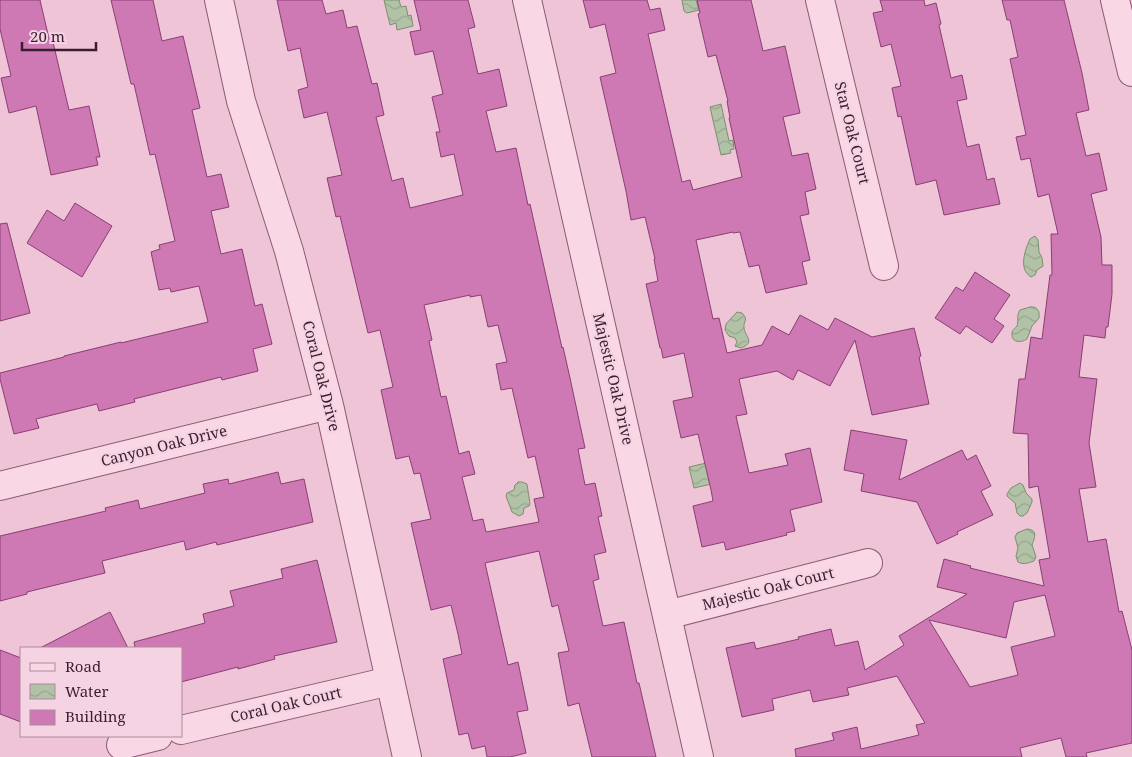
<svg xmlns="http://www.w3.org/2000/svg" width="1132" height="757" font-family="'Noto Serif',serif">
  <defs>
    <pattern id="water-waves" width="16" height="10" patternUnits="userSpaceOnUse" patternTransform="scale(1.25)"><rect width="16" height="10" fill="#b1c2a6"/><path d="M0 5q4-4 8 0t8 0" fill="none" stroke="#99a68f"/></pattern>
  </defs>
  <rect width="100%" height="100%" fill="#efc4d6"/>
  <!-- water -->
  <path fill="url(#water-waves)" stroke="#79916c" d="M384 0H399L401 7 406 6 408 16 411 15 413 26 397 30 396 23 390 25Z
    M682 0H696L699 10 687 13 684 11Z
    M721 104 729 141 733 140 734 149 730 150 731 153 721 155 710 107Z
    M1035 236 1038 240 1039 252 1042 258 1043 266 1037 270 1035 275 1031 277C1018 269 1025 250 1030 239Z
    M1030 307C1037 306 1040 311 1039 318L1032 326 1027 339C1021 343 1011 343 1012 333 1013 328 1014 330 1017 326 1019 321 1016 316 1020 310Z
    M737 312 742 313C749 320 743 321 744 328 745 337 756 342 741 348L735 346 737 342 735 338 729 336 725 330 726 324Z
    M732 457 737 478 694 488 689 467Z
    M518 482H522L527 484 530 504 529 506 524 508 523 514 519 516 512 512 506 496 507 493 514 490 515 485Z
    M1020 483 1023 485 1026 493 1032 499V502L1027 513 1023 516H1020L1017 513 1015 503 1007 496V494L1011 488Z
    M1027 529C1039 530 1034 539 1032 545L1036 557 1034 561C1028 563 1024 565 1018 562L1016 556 1018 548 1015 537 1017 533Z"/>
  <!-- building -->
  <path fill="#ce79b4" stroke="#8a3f75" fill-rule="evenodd" d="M0 0H40L50 43 53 42 69 110 89 106 100 157H96L98 165 51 175 36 106 9 113 1 78 11 76 0 29Z
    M111 0H153L162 41 183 36 200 108 192 110 207 177 221 174 229 207 211 211 221 254 242 249 255 306 262 304 272 344 253 349 258 371 222 380 221 377 134 399 135 402 99 411 97 404 36 419 39 428 14 434 0 379V373L64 357V356L121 342V343L208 322 199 286 171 292 170 288 159 290 151 252 160 249 159 245 175 241 155 154 150 155 134 84H131Z
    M277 0H322L326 14 343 10 347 28 357 26 372 84 377 83 384 115 376 117 392 181 403 178 410 208 463 195 454 154 441 157 436 132H440L432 97 443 94 433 51 415 55 410 32 421 30 414 0H468L475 27 468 29 478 74 499 69 507 106 486 111 496 152 516 148 528 205 530 204 562 348 563 347 570 378 585 448 578 449 585 485 595 483 602 516 598 517 606 552 594 555 599 579 593 581 603 626 624 622 637 683H639L656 757H592L579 703 568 706 558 653 569 651 558 605 552 607 539 551 485 563 508 665 518 662 528 710 517 712 526 753 510 757H487L485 746 472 749 468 733 459 735 443 659 462 654 458 634 451 605 431 610 411 523 431 519 420 473 414 474 409 456 396 459 381 390 393 387 380 330 368 333 340 216 336 217 327 178 342 175 327 112 304 118 298 90 308 87 300 48 288 51ZM470 295V297L481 295 488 327 498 325 507 362 496 364 501 390 512 388 528 458 535 456 544 497 534 499 539 522 486 532 483 519 473 521 462 477 475 474 469 451 459 454 446 396 441 397 429 341 432 340 424 305Z
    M583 0H647L650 10 660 8 665 30 648 34 682 182 690 180 693 190 742 177 729 118H730L727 101H728L716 55 708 57 698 14 700 13 697 0H751L763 51 785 46 800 113 783 117 792 156 808 153 816 189 805 192 809 214 800 216 810 260 802 262 807 284 766 293 759 265 749 267 740 232 733 233V232L696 240 713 319 719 318 727 353 762 345 772 326 789 335 800 315 828 330 835 318 872 337 914 328 921 356 919 357 929 404 872 415 855 340 830 386 798 370 793 380 777 371 739 379 747 414 736 416 749 473 788 465 785 454 810 448 822 502 790 510 795 531 786 533 787 535 726 550 724 542 702 547 693 506 713 501 711 490 698 434 681 438 673 401 693 397 684 353 663 358 661 348H660L646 284 658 281 654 259H655L645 217 631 220 626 191 600 77 616 73 605 24 590 28Z
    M880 0H924L925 6 936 3 941 24 939 25 951 78 962 75 967 99 957 101 967 147 979 144 987 180 994 178 1000 204 944 215 936 180 916 185 901 116 898 117 892 88 901 86 891 44 881 47 873 13 883 11Z
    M1002 0H1064L1082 73 1089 110 1076 113 1086 156 1099 153 1107 190 1091 194 1101 237 1102 265H1112V294L1108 327H1106L1105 338 1084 335 1079 377 1097 379 1089 443 1096 487 1079 489 1088 542 1106 539 1119 612 1122 611 1132 650V743L1086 753 1087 757H1066L1061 738 1020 748 1022 757H796L795 749 834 740 832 733 857 727 861 749 919 735 916 725 925 723 897 676 847 688 849 695 813 702 810 690 772 699 774 710 742 717 726 648 754 642 756 649 799 639 798 637 831 629 835 646 858 641 865 670 904 645 899 636 967 594 937 587 944 559 971 566 970 568 1044 586 1039 560 1050 558 1038 486 1029 488 1028 434 1013 433 1019 379H1025L1031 337 1042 339 1050 275H1052L1051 234H1058L1049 194 1038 197 1030 158 1021 160 1016 137 1026 135 1010 59 1018 57 1010 20H1007ZM1045 595 1055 636 1011 647 1018 675 970 687 929 620 1006 638 1014 602Z
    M75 203 112 226 82 277 27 243 47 210 64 221Z
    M7 223 30 313 0 321V224Z
    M975 272 1010 295 994 319 1004 326 992 343 966 326 960 334 935 318 956 287 963 291Z
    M851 430 907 440 899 480 962 450 967 460 976 455 991 486 981 491 993 515 957 532 958 534 937 544 917 502 861 491 864 474 844 470Z
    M278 472 281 484 304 479 313 522 217 545 216 542 186 550 184 541 102 561 105 573 27 592V594L0 601V536L106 511 105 508 138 500 140 509 205 493 203 484 228 479 229 484Z
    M317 560 337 642 274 656 275 659 238 669V667L181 682V648H135L134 642 205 623 203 614 234 606 230 591 283 578 281 569Z
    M110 612 128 648H40Z
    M0 650 21 658V722L0 714Z"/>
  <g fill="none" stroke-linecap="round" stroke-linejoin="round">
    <!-- minor casing -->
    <g stroke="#8a5a76" stroke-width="30">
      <path id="minor" d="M219 0 241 101 289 251 329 405 407 757
        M527 0 699 757
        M820 0 884 266
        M1115 0 1132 72
        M0 486 329 405
        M667 615 868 563
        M181 730 390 681
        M121 745 158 736"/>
    </g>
    <!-- minor -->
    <use href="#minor" stroke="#fad7e5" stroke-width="28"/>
  </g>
  <g text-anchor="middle" stroke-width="4.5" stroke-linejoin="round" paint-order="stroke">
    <!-- street labels -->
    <g font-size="15" fill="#3a1e30" stroke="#f6d3e2">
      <text transform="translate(852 133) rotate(76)" y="5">Star Oak Court</text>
      <text transform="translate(321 376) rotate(76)" y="5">Coral Oak Drive</text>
      <text transform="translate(613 379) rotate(77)" y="5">Majestic Oak Drive</text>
      <text transform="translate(164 446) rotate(-14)" y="5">Canyon Oak Drive</text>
      <text transform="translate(768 589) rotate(-14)" y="5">Majestic Oak Court</text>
      <text transform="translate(286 705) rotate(-13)" y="5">Coral Oak Court</text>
    </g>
  </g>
  <!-- legend -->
  <rect x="20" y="647" width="162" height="90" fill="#f6d3e2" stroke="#ab8b9b"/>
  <rect x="30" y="663" width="25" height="8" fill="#fad7e5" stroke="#ab8b9b"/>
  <text x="65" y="672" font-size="15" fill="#3a1e30">Road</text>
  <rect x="30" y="684" width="25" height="15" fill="url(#water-waves)" stroke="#ab8b9b"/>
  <text x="65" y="697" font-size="15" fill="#3a1e30">Water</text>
  <rect x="30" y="710" width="25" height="15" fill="#ce79b4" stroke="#ab8b9b"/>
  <text x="65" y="722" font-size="15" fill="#3a1e30">Building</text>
  <!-- scale -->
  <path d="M22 42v8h74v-8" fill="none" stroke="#3a1e30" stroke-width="2.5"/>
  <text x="30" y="42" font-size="15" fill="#3a1e30" stroke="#f6d3e2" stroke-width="4" paint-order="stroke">20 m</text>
</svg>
